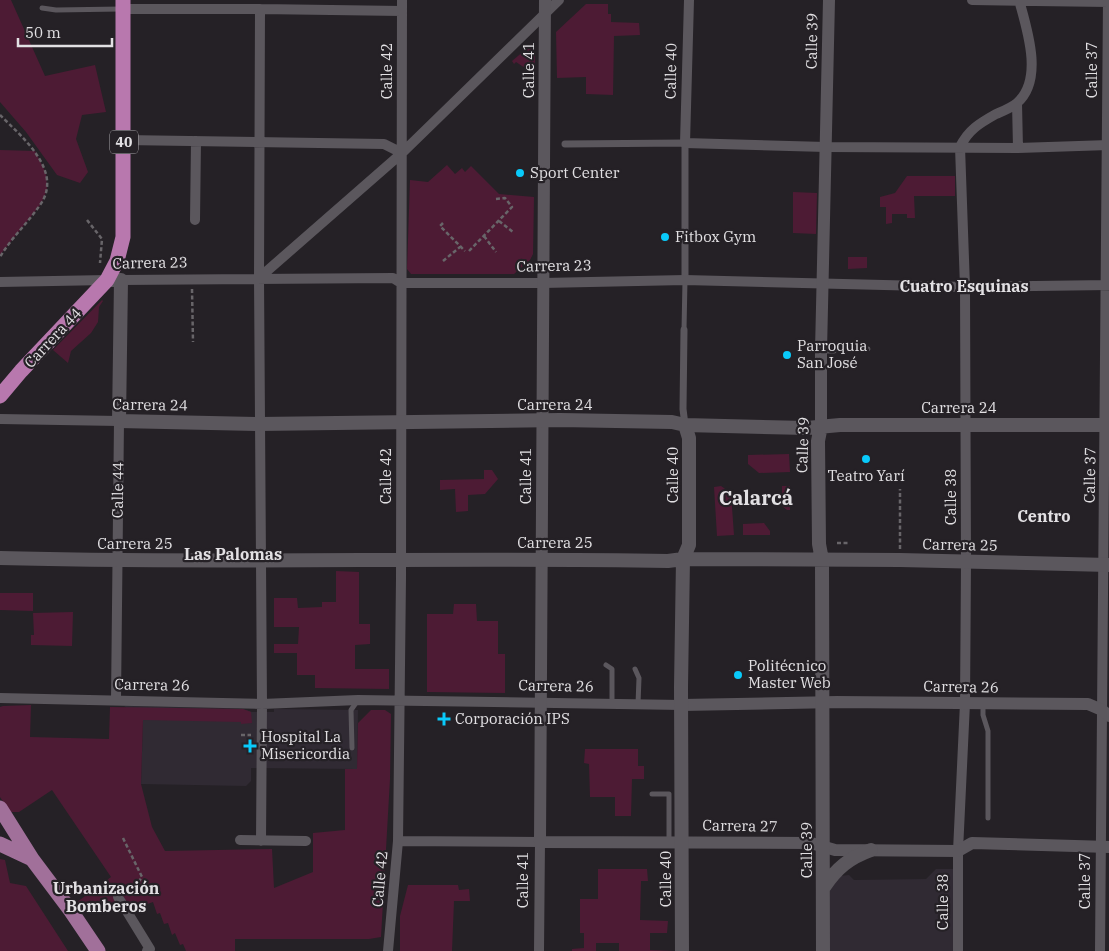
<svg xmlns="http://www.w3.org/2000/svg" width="1109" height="951" font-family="'IBM Plex Serif',serif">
  <rect width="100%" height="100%" fill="#252126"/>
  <!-- built -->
  <path fill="#302a33" d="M124 706 243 709 252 712H274V709L358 710 357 769 251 768V781L246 786 141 784 143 720Z
    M936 869H954V951H830V889L840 876 849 875 854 880 926 879Z"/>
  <!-- green -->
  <path fill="#4d1b34" d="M0 0H11L45 76 95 65 106 112 82 115 76 139 88 172 80 183 57 175 26 132 0 102Z
    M586 4H608V14H611V22L639 23 640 35 614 36 613 95 586 94V77L557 78 556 32Z
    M531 45 535 47V65L528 70 516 62 514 64 512 61Z
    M0 150 35 151 46 173 47 190 41 204 0 255Z
    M447 165 455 174 462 168 465 172 471 166 499 194 534 197 533 254 530 260 514 274H411L407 269 410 180 428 182Z
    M907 176H955V196H914L915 218H907V214H892V223L886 224V207H880V197L895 193Z
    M793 192 817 193 816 234 793 233Z
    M848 257H867V268L848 269Z
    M102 300 103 301 99 307 98 322 91 333 71 351 68 363 53 350Z
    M789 454 790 472 759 473 748 464V455Z
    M484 470H492L498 479 485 494 468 495V511L456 512 455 489 440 490V480L484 479Z
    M721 486 731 493 734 535 717 536 714 487Z
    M782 486H790V510H787L782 506Z
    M764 523 770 531V535H743V524Z
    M336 571 359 572V624H370V644L355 645V669H389V689L315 688V675H297V653H274V644H298L299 627H274V598H297L298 608 322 607V602H336Z
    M0 593H33V611L0 610Z
    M454 604H476L477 621H498V654H505V693L427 692V614H453Z
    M73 612 72 646 31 645V635H34L33 613Z
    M31 705 30 737 109 739 110 707 243 709 251 712 252 723 241 724V722L143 720 141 784 152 827 165 851 272 849 274 888 313 872V833L345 830V769H357L358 723 371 710H385L391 714 390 779 381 937 369 939H235V951H186L183 944 180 945 175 933 172 935 168 923 164 924 160 913 157 914 153 902 128 911 122 898 114 903 78 913 73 905 111 877 52 790 19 812H10L0 797V707L3 706Z
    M585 749H638V766H644V779H632L631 816H615V797H590L589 764 584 763Z
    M0 859 5 860 10 883 26 886 68 951H0Z
    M598 869H647L648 881H641L640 920 668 921 667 933H650V950L674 951H619V943H596V951H572V949L584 948V933H580V899H598Z
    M408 885H458L459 890 469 889 470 901H454L452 951H400V916Z"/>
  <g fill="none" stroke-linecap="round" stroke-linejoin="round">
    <!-- path -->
    <path stroke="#686569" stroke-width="2.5" stroke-dasharray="4 2.5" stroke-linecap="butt" d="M0 115C22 137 64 171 40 205 28 223 11 238 0 257
      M87 220 102 239 100 263
      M499 221 513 232
      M443 223 440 226 465 251
      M484 236 496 252
      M469 251 512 207 505 198 495 199
      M443 261 460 247
      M192 289 193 342
      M837 543H849
      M900 549V489
      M241 735H251
      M123 838 142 877 137 884 127 892
      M85 908 108 900"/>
    <!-- service -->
    <path stroke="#5b575d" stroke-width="5" d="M42 8 56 10 121 9
      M684 330 685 280
      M842 350 868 349
      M821 351H834
      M606 665 612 669V703
      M635 669 639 678 638 704
      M983 704V715L988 731V818
      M352 748 351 710 358 700
      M652 794H669V841"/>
    <!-- pedestrian -->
    <path stroke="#5b575d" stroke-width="7" d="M565 144 685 143V280
      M684 330 683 409 685 425"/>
    <!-- minor -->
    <path stroke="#5b575d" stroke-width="10" d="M689 0 685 143 826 147 1018 148 1109 145
      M972 0 1109 2
      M123 9H260L402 11
      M260 9 259 278 262 704 261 841
      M1017 103 1018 148
      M124 140 384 144 402 153
      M195 220 196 141
      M259 278 402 153 559 0
      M121 280 393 278 401 283H543L685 280 965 287 1109 285
      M0 282 107 280
      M0 419 119 421 116 700
      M0 698 262 704 358 700 682 705
      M240 840 306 841
      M398 841 540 842 539 951
      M118 897 150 949 147 951
      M388 951 398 841 401 578 402 0
      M958 951V851L965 703 966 562 965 287 960 147C968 130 980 123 996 114 1003 111 1011 108 1017 103 1044 80 1027 29 1019 0
      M1100 951 1108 0"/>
    <!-- tertiary -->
    <path stroke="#5b575d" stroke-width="12" d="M545 0 540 842 811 843 835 850 958 851 972 843 1109 847
      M821 426V351L829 0
      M682 705 837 702 1088 704 1102 710 1109 716"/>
    <!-- secondary -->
    <path stroke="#5b575d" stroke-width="14" d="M107 280H121L119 421 259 424 560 420 672 422 685 425 807 428 840 425H1109
      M821 426 818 441 819 544 822 560 823 951
      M0 558C223 564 445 557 668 561L683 559 900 560 1109 565
      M824 887C837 868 849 858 871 850
      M682 951 681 687 683 559 689 545V438L685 425"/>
    <!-- primary -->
    <path stroke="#a1709a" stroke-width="15" d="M0 808 32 859 71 911 98 951
      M0 844 32 859"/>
    <!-- trunk -->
    <path stroke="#b878ae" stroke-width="15" d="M0 396 21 371 107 280 117 261 123 237V0"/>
  </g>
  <!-- markers -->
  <g fill="#09cafa" stroke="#252126" stroke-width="2">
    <circle cx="520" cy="173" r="5"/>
    <circle cx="665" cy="237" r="5"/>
    <circle cx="787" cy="355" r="5"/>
    <circle cx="866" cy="459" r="5"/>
    <circle cx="738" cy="675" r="5"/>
    <path d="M441.5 711.5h5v5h5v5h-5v5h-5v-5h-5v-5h5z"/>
    <path d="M247.5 738.5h5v5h5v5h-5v5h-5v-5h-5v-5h5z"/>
  </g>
  <g text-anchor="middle" stroke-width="4.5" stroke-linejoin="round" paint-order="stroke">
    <!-- shield labels -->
    <rect fill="#252126" stroke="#a9a7aa" stroke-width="1" x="110" y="130.5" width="28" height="23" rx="4"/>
    <g font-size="14" font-weight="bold" fill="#e2e0e3">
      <text x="124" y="147">40</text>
    </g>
    <!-- street labels -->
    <g font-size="15" fill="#e2e0e3" stroke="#252126">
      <text transform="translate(812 41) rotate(-89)" y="5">Calle 39</text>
      <text transform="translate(529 70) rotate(-90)" y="5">Calle 41</text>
      <text transform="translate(1092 70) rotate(-90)" y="5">Calle 37</text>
      <text transform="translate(387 71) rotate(-90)" y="5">Calle 42</text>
      <text transform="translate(671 71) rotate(-89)" y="5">Calle 40</text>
      <text transform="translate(150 263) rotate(-1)" y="5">Carrera 23</text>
      <text transform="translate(554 266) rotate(-1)" y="5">Carrera 23</text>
      <text transform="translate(53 338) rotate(-47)" y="5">Carrera 44</text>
      <text transform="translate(150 405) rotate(1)" y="5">Carrera 24</text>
      <text x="555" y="410">Carrera 24</text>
      <text x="959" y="413">Carrera 24</text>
      <text transform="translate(803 445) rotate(-88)" y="5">Calle 39</text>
      <text transform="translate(673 475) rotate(-90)" y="5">Calle 40</text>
      <text transform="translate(1090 475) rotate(-89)" y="5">Calle 37</text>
      <text transform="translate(386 476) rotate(-90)" y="5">Calle 42</text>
      <text transform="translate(526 476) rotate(-90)" y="5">Calle 41</text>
      <text transform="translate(118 490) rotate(-89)" y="5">Calle 44</text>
      <text transform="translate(951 497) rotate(-90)" y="5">Calle 38</text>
      <text x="555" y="548">Carrera 25</text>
      <text x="135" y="549">Carrera 25</text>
      <text transform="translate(960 545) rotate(1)" y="5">Carrera 25</text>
      <text transform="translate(152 685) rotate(1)" y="5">Carrera 26</text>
      <text transform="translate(556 686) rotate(1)" y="5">Carrera 26</text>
      <text transform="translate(961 687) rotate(1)" y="5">Carrera 26</text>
      <text transform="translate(740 826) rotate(1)" y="5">Carrera 27</text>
      <text transform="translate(807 850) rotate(-90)" y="5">Calle 39</text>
      <text transform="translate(380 879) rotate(-85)" y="5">Calle 42</text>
      <text transform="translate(666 879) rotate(-90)" y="5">Calle 40</text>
      <text transform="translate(523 880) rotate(-90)" y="5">Calle 41</text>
      <text transform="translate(1085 881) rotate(-90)" y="5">Calle 37</text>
      <text transform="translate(943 902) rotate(-90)" y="5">Calle 38</text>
    </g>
    <!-- poi labels -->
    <g font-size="15" fill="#e2e0e3" stroke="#252126" text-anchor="start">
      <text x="530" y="178">Sport Center</text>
      <text x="675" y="242">Fitbox Gym</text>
      <text x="797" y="351">Parroquia<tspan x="797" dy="17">San José</tspan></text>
      <text x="866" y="481" text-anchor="middle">Teatro Yarí</text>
      <text x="748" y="671">Politécnico<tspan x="748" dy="17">Master Web</tspan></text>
      <text x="455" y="724">Corporación IPS</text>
      <text x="261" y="742">Hospital La<tspan x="261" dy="17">Misericordia</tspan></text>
    </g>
    <!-- neighbourhood labels -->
    <g font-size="16" font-weight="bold" fill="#e2e0e3" stroke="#252126">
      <text x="964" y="292">Cuatro Esquinas</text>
      <text x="1044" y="522">Centro</text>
      <text x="233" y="560">Las Palomas</text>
      <text x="106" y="894">Urbanización<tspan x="106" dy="18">Bomberos</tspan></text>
    </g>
    <!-- district labels -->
    <g font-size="20" font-weight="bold" fill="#e2e0e3" stroke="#252126">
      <text x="756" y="505">Calarcá</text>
    </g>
  </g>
  <!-- scale -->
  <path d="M18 38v8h94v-8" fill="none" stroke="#e2e0e3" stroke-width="2.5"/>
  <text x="25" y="38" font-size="15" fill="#e2e0e3" stroke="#252126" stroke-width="4" paint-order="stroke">50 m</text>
</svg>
